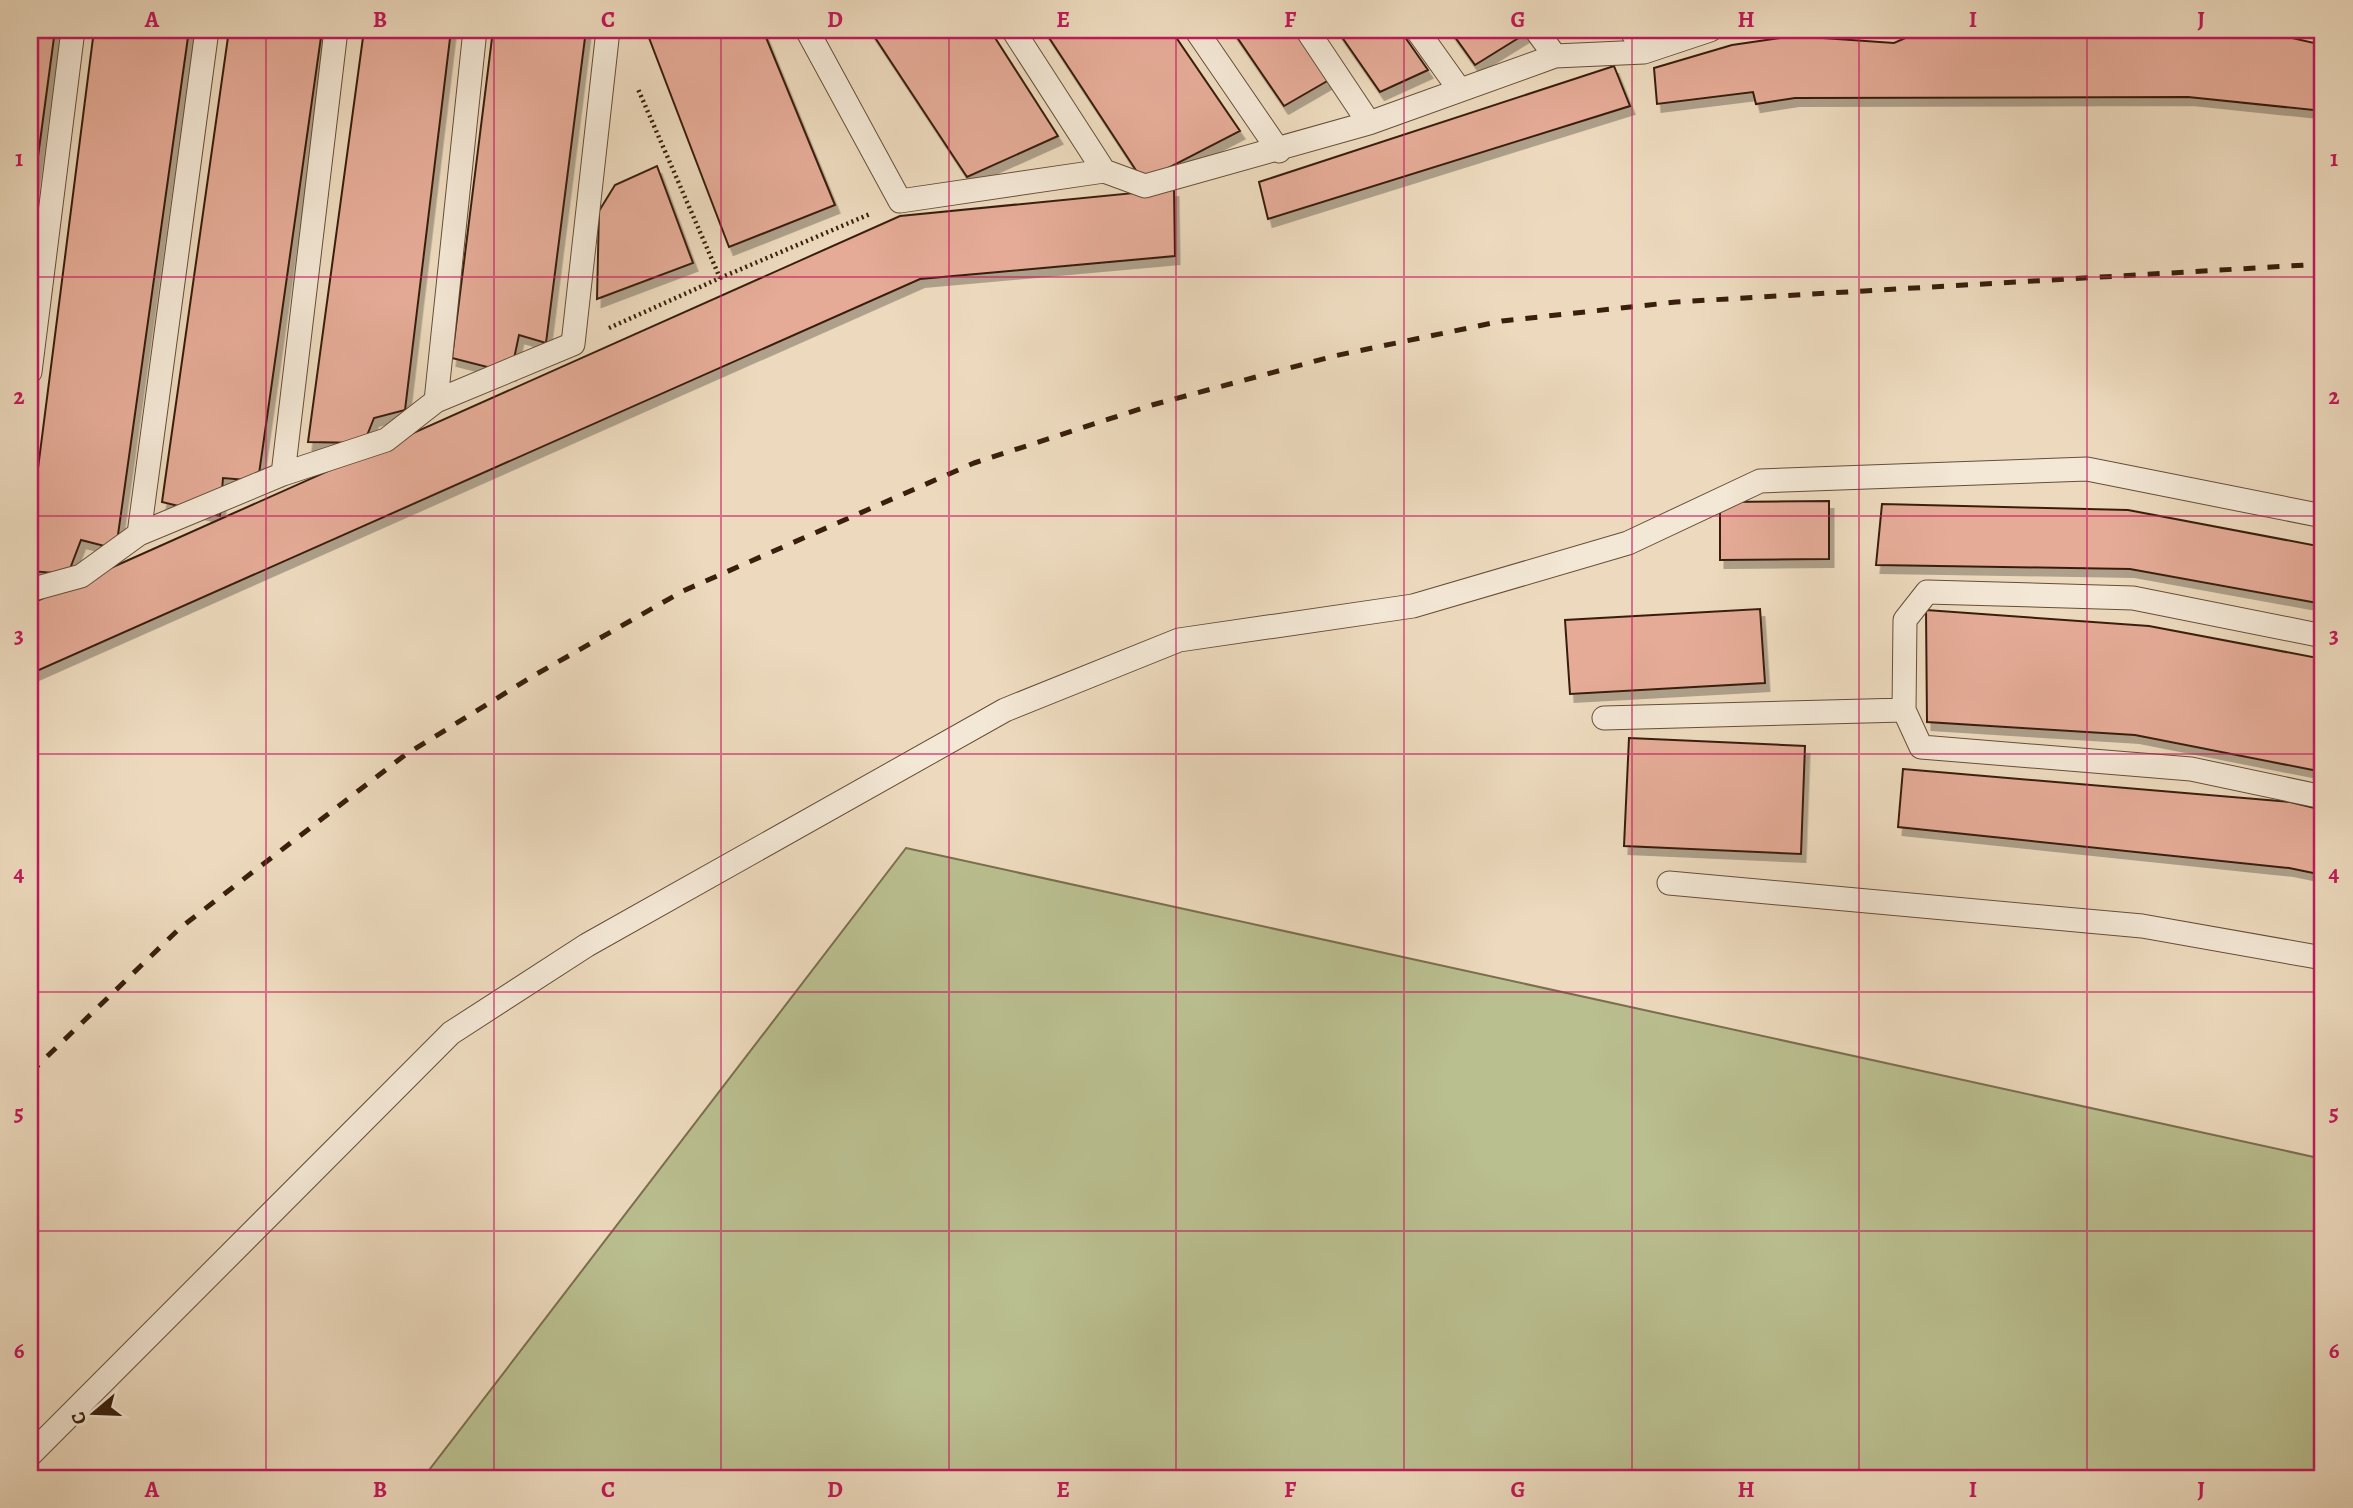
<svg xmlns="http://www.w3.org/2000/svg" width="2353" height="1508" font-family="Alegreya,serif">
  <defs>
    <filter id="shadow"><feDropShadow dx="4.5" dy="8" stdDeviation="0" flood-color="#0004"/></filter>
  </defs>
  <rect width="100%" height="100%" fill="#eddabe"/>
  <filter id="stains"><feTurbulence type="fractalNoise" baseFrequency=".00286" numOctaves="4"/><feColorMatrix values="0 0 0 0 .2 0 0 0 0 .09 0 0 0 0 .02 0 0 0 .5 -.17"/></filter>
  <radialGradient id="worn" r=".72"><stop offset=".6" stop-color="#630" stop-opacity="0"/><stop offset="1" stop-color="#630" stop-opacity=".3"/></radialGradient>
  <!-- green -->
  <path fill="#babf90" stroke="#7a6f4e" stroke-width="2" d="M906 848 2323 1159V1478H423Z"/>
  <!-- building -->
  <path fill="#e5ab97" stroke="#391f0c" stroke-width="2" filter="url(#shadow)" d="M30 30H55L30 216Z
    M94 30H189L116 549 81 540 68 574 30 571V531Z
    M229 30H322L258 481 223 478 220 516 162 502Z
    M364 30H451L405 410 374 418 364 443 308 442Z
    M493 30H586L546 343 519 335 511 373 452 358Z
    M646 30H763L835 205 729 247Z
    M870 30H990L1058 136 967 177Z
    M1044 30H1171L1240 131 1143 181Z
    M1232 30H1295L1329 80 1284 106Z
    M1337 30H1400L1428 70 1380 92Z
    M1450 30H1522L1525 34 1475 65Z
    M1924 30H2257L2323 45V111L2188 97 1795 98 1756 104 1753 92 1657 104 1654 68 1732 45 1794 36 1894 43Z
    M1614 66 1630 106 1268 219 1259 182Z
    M657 166 693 263 597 299 599 211 615 185Z
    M1174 189 1175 256 920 279 30 674V604L900 216Z
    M1829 501V559L1720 560V502Z
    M1882 504 2128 510 2323 547V604L2130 569 1876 565Z
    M1760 609 1765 683 1570 694 1565 620Z
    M1926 610 2149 626 2323 659V772L2135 735 1927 722Z
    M1629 738 1805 746 1801 854 1624 846Z
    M1903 769 2290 802 2323 810V875L2289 868 1898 827Z"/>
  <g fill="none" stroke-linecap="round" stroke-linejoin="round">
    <!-- service casing -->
    <g stroke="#664e38" stroke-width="25">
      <path id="service" d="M807 30 900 201 1104 171 1145 186 1369 123 1555 56 1644 52 1710 30
        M1013 30 1104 171
        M1196 30 1279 151
        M1307 30 1369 123
        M1417 30 1459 89
        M1536 30 1555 56
        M1631 30 1644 52
        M30 372 73 30
        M436 401 475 30
        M283 474 336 30
        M139 534 207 30
        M30 590 81 576 139 534 283 474 386 440 436 401 573 344 608 30
        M2323 636 2133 598 1927 592 1905 620 1904 710 1921 747 2191 769 2323 797
        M1604 718 1904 710
        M1669 883 2142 926 2323 958
        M30 1455 451 1033 587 945 1005 710 1179 640 1413 606 1628 543 1760 481 2087 469 2323 516"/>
    </g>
    <!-- path -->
    <path stroke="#391f0c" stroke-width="4.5" stroke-dasharray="2 3.5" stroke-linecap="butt" d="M720 278 870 214
      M609 328 720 278 638 89"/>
    <!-- service -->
    <use href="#service" stroke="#f3e7d5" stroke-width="23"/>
    <!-- rail -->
    <path stroke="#391f0c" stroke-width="5" stroke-dasharray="12 12" stroke-linecap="butt" d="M30 1073 180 928 405 755 533 676 683 591 974 463 1152 405 1334 356 1502 321 1676 302 2323 264"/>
  </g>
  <!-- grid -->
  <path fill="none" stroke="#c2185b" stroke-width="2" stroke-opacity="0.55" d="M266 30V1478M494 30V1478M721 30V1478M949 30V1478M1176 30V1478M1404 30V1478M1632 30V1478M1859 30V1478M2087 30V1478M30 277H2323M30 516H2323M30 754H2323M30 992H2323M30 1231H2323"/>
  <!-- margin -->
  <rect width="2353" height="1508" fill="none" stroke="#eddabe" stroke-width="77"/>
  <!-- north arrow -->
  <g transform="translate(94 1413) rotate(251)" stroke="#f3e7d5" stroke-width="5" paint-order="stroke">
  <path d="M0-5L12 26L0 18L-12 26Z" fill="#391f0c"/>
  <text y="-10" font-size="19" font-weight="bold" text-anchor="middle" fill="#391f0c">С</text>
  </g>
  <rect x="38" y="38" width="2276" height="1432" fill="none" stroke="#c2185b" stroke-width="2.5"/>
  <g font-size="23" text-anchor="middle" font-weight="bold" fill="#c2185b">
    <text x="152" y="27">A</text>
    <text x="380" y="27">B</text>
    <text x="608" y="27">C</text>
    <text x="835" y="27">D</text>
    <text x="1063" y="27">E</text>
    <text x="1290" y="27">F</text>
    <text x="1518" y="27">G</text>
    <text x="1746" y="27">H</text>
    <text x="1973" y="27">I</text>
    <text x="2201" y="27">J</text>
    <text x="19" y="166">1</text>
    <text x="2334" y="166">1</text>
    <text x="19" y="404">2</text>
    <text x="2334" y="404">2</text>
    <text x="19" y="643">3</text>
    <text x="2334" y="643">3</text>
    <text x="19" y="881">4</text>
    <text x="2334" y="881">4</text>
    <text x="19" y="1120">5</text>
    <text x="2334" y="1120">5</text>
    <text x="19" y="1358">6</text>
    <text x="2334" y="1358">6</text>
    <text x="152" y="1497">A</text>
    <text x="380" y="1497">B</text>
    <text x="608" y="1497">C</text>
    <text x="835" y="1497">D</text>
    <text x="1063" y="1497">E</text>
    <text x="1290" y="1497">F</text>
    <text x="1518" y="1497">G</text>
    <text x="1746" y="1497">H</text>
    <text x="1973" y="1497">I</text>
    <text x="2201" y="1497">J</text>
  </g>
  <rect width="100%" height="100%" filter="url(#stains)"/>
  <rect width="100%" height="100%" fill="url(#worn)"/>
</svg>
